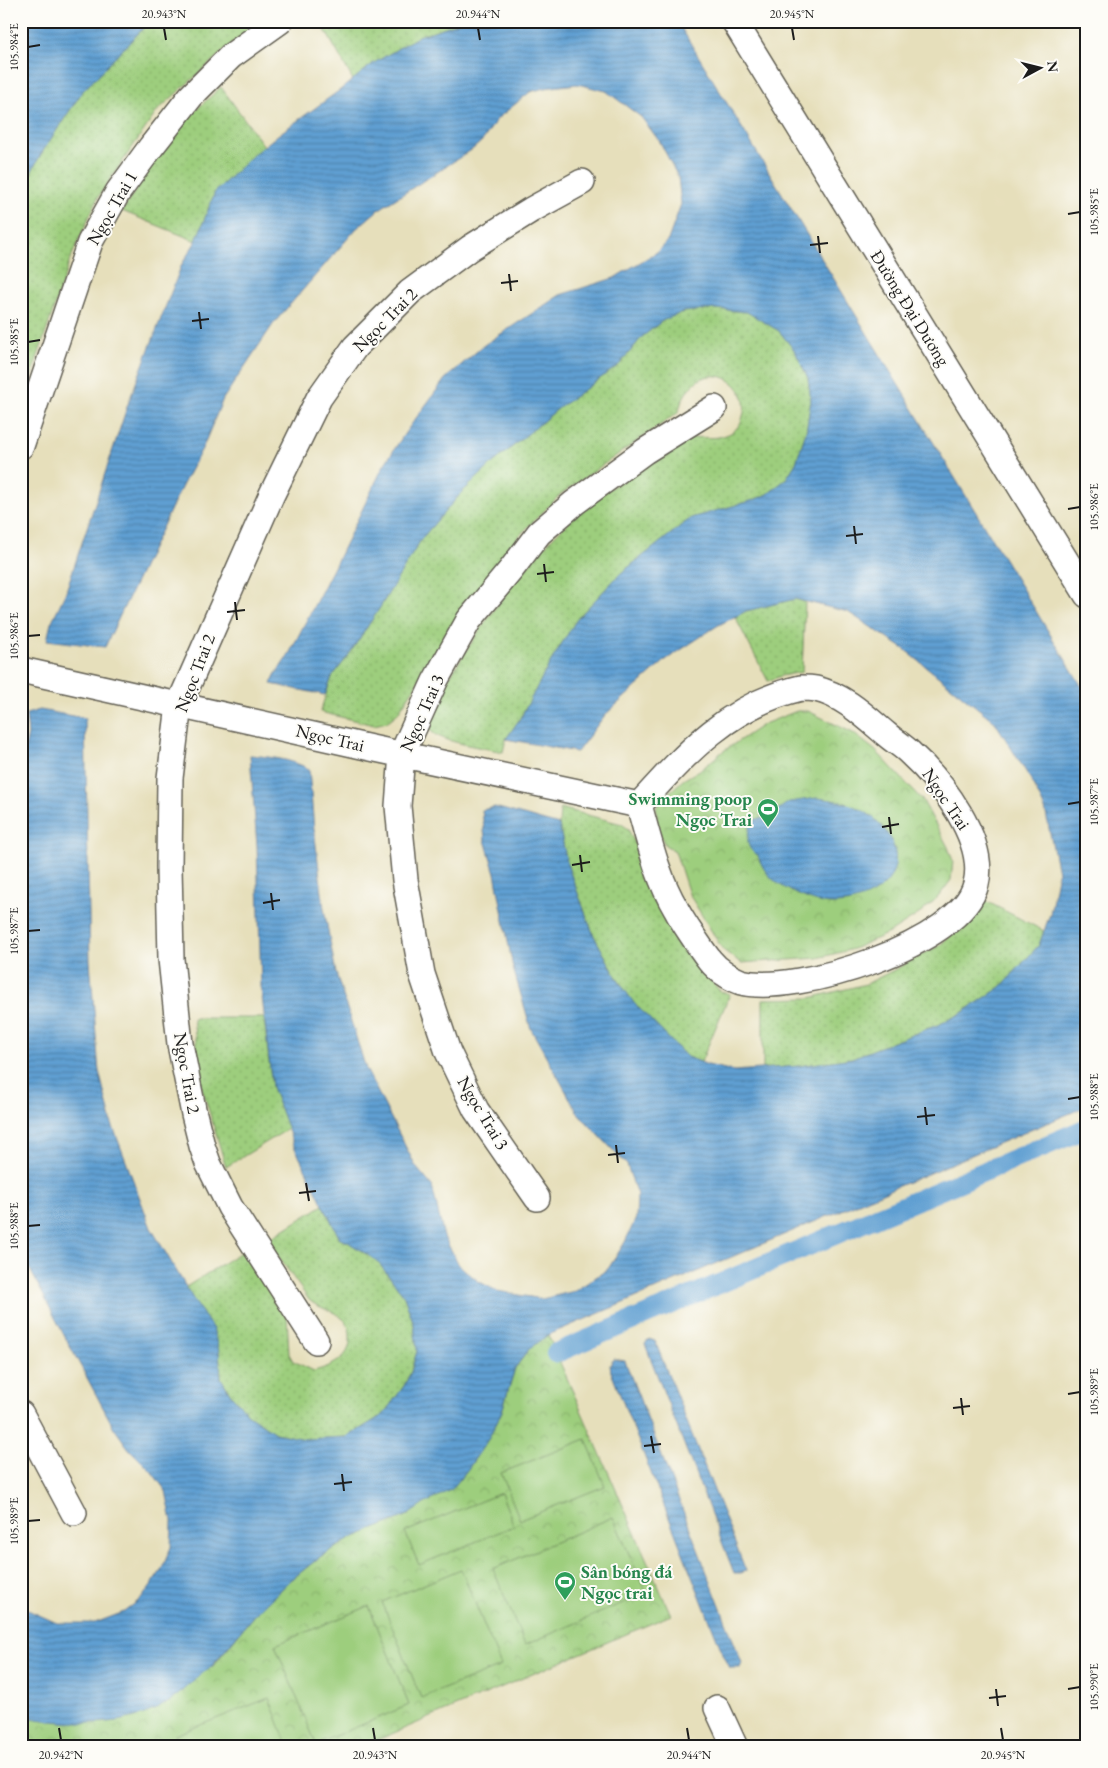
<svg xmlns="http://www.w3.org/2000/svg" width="1108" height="1768" font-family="'EB Garamond',serif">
  <defs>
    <pattern id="grass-dots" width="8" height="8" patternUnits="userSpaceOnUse" patternTransform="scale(1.25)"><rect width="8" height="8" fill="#9dce7d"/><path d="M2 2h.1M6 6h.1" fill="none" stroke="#87b06b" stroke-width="1.8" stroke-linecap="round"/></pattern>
    <pattern id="park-crowns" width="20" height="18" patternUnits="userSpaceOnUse" patternTransform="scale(1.25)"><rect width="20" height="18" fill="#9dce7d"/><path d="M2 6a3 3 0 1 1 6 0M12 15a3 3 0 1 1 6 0" fill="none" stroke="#87b06b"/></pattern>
    <pattern id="water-rules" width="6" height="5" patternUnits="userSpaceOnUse" patternTransform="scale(1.25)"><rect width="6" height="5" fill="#5f9fd2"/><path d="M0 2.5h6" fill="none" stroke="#4e81aa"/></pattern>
  </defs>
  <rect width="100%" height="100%" fill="#fdfcf7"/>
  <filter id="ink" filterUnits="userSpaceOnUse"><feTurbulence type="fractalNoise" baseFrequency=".02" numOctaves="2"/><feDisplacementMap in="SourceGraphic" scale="10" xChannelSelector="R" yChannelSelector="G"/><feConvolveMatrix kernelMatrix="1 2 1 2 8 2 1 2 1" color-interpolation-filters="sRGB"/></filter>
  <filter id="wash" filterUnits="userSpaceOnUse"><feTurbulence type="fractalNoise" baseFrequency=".0096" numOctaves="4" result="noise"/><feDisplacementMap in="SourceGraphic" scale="20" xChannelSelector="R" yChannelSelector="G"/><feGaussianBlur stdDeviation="1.12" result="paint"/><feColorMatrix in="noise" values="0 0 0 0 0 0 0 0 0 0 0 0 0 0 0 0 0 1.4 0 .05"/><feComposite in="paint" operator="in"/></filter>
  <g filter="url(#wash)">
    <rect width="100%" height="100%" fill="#e6dfbb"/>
    <!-- grass -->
    <path fill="url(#grass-dots)" stroke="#5c754c" d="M150 21H264L228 47 158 110 98 197 70 260 21 407V191L41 154 82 92Z
      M320 21H463L419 36 374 63 353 80Z
      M221 87 264 146 215 192 196 241 122 211 161 152 183 122Z
      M716 309 747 312 779 331 795 351 808 378 811 400 806 432 796 463 786 479 768 494 754 500 691 518 620 574 577 619 551 661 521 717 506 739 503 752C486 748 446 743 433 733 427 728 426 723 425 716 471 643 515 568 581 511 614 482 655 461 692 438 705 436 713 440 726 435 735 432 741 425 743 416 750 396 732 373 710 376 693 378 681 397 679 412L561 494 519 536 464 610 398 713 387 722 374 725 320 712 332 677 348 656 379 609 422 538 462 492 494 462 560 407 619 365 642 337 662 321 683 312Z
      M795 599 805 602 802 672 781 676 768 681 735 617 746 611Z
      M560 808 622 824 628 829 686 952 720 991 730 994 701 1062 687 1057 634 1004 618 980 594 936 568 867 559 825Z
      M982 899 1044 931 1039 945 1001 987 962 1013 940 1024 852 1058 800 1066 763 1069V999L810 998 866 984 896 969 940 945 977 911Z
      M193 1018H264L272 1087 288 1129 226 1167 202 1088Z
      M323 1205 340 1239 348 1242 377 1261 403 1294 414 1324 417 1351 411 1372 404 1386 383 1415 347 1437 305 1439 275 1433 250 1416 231 1395 221 1378 219 1351 186 1287 244 1250 287 1315 289 1354 293 1361 314 1371C332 1366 352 1358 350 1336 350 1330 348 1323 343 1319 333 1309 319 1309 309 1300L267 1240Z"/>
    <!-- park -->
    <path fill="url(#park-crowns)" stroke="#5c754c" d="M797 711H808L853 733 876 751 923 801 948 847 953 861 951 880 939 896 922 912 891 932 853 949 818 958 741 963 723 950 689 894 675 851 665 845 660 834 657 821 656 808 664 797 683 780 703 768 722 752 764 724Z
      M548 1335 671 1615 361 1747H21V1716L26 1717 204 1671 213 1666 253 1616 291 1580 321 1556 352 1538 408 1515 468 1469 489 1438 502 1411 515 1368 530 1348Z"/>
    <!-- pitch -->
    <path fill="#9dce7d" stroke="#5c754c" d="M586 1439 605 1486 520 1520 501 1473Z
      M501 1493 514 1526 419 1565 405 1532Z
      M613 1517 646 1593 525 1645 493 1569Z
      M461 1569 501 1666 421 1698 382 1602Z
      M369 1606 409 1705 316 1744 275 1645Z
      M269 1698 288 1747H180L175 1735Z"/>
    <!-- water -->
    <path fill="url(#water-rules)" stroke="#3e5e77" d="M21 21H150L82 92 41 154 21 191Z
      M463 21H677L1087 695V1106L548 1335 530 1348 515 1368 502 1411 489 1438 468 1469 452 1489 424 1504 408 1515 352 1538 321 1556 291 1580 253 1616 212 1666C198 1675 188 1688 174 1698 133 1729 74 1726 26 1717L21 1716V1607L57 1623H95L124 1612 142 1598 161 1571 171 1547 172 1521 166 1491 151 1471 129 1449 114 1428 65 1337 21 1252V769L28 734 26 714 40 710 85 718 90 961 99 1071 112 1124 151 1228 195 1302 213 1329 219 1351 221 1378 231 1395 250 1416 275 1433 305 1439 347 1437 383 1415 404 1386 411 1372 417 1351 414 1324 403 1294 377 1261 348 1242 340 1239 294 1146 272 1087 261 987 257 846 250 755C271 757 291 759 309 769L314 829 324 909 336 973 366 1069 416 1167 432 1186 444 1237 459 1265 478 1281 497 1291 542 1299 575 1291 608 1269 625 1242 636 1218 637 1195 627 1165 578 1113 531 1029 513 968 495 873 485 840 482 810 495 807 559 825 568 867 594 936 618 980 634 1003 687 1057 708 1065 734 1071 800 1066 852 1058 940 1024 962 1013 1001 987 1039 945 1050 914 1058 872 1045 809 1031 780 995 722 904 649 848 612 795 599 746 611 717 626 667 659 605 715 577 752 506 739 521 717 551 661 577 619 620 574 691 518 754 500 768 494 786 479 796 463 806 432 811 400 808 378 795 351 779 331 747 312 716 309 683 312 662 321 642 337 619 365 560 407 494 462 462 492 422 538 379 609 348 656 332 677 325 695 271 684 275 675 288 656 335 565 384 465 405 433 445 379 484 345 560 295 614 278 657 252 668 240 681 204 678 177 660 142 641 117 606 91 577 84 544 88 530 92 497 119 483 140 473 149 378 210 356 229 274 323 223 399 203 447 182 486 105 647 47 640 51 623 65 594 129 401 182 264 196 241 215 192 253 155 279 134 340 90 374 63 419 36Z
      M817 798C849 801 877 811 892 842 896 851 897 862 893 872 883 897 843 909 818 902 811 900 803 897 797 894 778 885 764 876 758 855 744 848 748 838 750 824L756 819 766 818 789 802Z
      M649 1339 655 1341 746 1571 741 1573H734L645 1344Z
      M613 1359 625 1361 742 1663 740 1668H730L723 1654 611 1372 610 1365Z"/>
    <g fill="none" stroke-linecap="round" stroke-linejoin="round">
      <!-- canal -->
      <path stroke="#5f9fd2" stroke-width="20" d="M556 1353 1087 1128"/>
    </g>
  </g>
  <g filter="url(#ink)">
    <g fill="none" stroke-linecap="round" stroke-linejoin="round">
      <!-- minor casing -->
      <g stroke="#636054" stroke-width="28">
        <path id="minor" d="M734 21 1087 595
          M21 446 90 242 118 192 151 147 191 96 231 56 280 21
          M21 670 371 748 639 805
          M801 688C805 688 811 688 816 689 843 695 866 717 886 734 894 741 903 746 910 753 941 781 987 840 976 884 962 944 795 996 741 982 736 980 728 976 724 973 711 965 703 951 694 938 688 929 681 919 676 909 657 877 649 840 639 805 686 753 730 704 801 688Z
          M537 1198 476 1110 448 1052 422 974 405 880 398 806 402 754 435 681 469 620 510 571 539 533 574 503 645 451 714 408
          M316 1341 230 1207 208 1163 202 1146 194 1114 180 1044 171 959 169 867 170 778 179 705 272 494 319 398 355 347 410 292 470 248 531 210 582 182
          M21 1414 74 1513
          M717 1708 735 1747"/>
      </g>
      <!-- minor -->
      <use href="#minor" stroke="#fff" stroke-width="25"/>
    </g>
  </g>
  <!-- ticks -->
  <path fill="none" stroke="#1c1c1c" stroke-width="2" d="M164 28 166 40M478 28 480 40M792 28 794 40M28 47 40 45M1068 214 1080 212M818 236 820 253M810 245 828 243M509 274 511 291M501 283 518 281M199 312 201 329M192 321 209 319M28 342 40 340M1068 509 1080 507M854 526 856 544M846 536 863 534M544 564 546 582M537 574 554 572M235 602 237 620M227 612 245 610M28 636 40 635M1068 804 1080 802M889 817 891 834M882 827 899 824M580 855 582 872M572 865 590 862M271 893 273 910M263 903 280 900M28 931 40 930M1068 1099 1080 1097M925 1107 927 1125M917 1117 935 1115M616 1145 618 1163M608 1155 625 1153M306 1183 309 1201M299 1193 316 1191M28 1226 40 1225M1068 1394 1080 1392M961 1398 963 1415M953 1408 970 1406M651 1436 654 1453M644 1446 661 1444M342 1474 344 1491M334 1484 352 1482M28 1521 40 1520M996 1689 998 1706M1068 1689 1080 1687M989 1698 1006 1696M59 1728 61 1740M373 1728 375 1740M687 1728 689 1740M1001 1728 1003 1740"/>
  <!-- icons -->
  <defs>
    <g id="stadium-pin" transform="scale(1.125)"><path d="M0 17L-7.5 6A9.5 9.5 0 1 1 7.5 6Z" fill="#2e9e5b" stroke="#fdfcf7"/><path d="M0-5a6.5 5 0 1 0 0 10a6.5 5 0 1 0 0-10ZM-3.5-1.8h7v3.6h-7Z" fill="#fff"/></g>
  </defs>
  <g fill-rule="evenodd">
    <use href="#stadium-pin" x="768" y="809"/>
    <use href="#stadium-pin" x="565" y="1582"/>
  </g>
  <g text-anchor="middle" stroke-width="4" stroke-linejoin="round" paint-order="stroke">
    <!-- street labels -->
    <g font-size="18" fill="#1c1c1c" stroke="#fdfcf7">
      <text transform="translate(112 208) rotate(-60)" y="6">Ngọc Trai 1</text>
      <text transform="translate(910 308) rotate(58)" y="6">Đường Đại Dương</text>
      <text transform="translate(385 320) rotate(-45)" y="6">Ngọc Trai 2</text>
      <text transform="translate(195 673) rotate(-69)" y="6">Ngọc Trai 2</text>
      <text transform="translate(422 713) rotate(-66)" y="6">Ngọc Trai 3</text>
      <text transform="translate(330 738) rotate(13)" y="6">Ngọc Trai</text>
      <text transform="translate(946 799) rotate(56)" y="6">Ngọc Trai</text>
      <text transform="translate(187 1073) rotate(80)" y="6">Ngọc Trai 2</text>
      <text transform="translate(483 1113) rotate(59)" y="6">Ngọc Trai 3</text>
    </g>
    <!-- leisure labels -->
    <g font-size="18" font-weight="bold" fill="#27864d" stroke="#fdfcf7" text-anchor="end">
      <text x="752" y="805">Swimming poop<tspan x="752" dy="21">Ngọc Trai</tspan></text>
      <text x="581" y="1578" text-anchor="start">Sân bóng đá<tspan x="581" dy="21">Ngọc trai</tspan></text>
    </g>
  </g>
  <!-- margin -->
  <rect width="1108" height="1768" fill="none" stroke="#fdfcf7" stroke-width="55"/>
  <!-- north arrow -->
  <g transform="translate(1040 68) rotate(83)" stroke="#fdfcf7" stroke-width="4" paint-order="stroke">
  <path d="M0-4L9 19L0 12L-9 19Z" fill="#1c1c1c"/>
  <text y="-8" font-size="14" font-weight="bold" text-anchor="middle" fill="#1c1c1c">N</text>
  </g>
  <rect x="28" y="28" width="1052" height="1712" fill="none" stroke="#1c1c1c" stroke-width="2"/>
  <g font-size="12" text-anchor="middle" fill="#1c1c1c">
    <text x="164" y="18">20.943°N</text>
    <text x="478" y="18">20.944°N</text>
    <text x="792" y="18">20.945°N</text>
    <text transform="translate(14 47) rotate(-90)" y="4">105.984°E</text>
    <text transform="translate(1094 212) rotate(-90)" y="4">105.985°E</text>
    <text transform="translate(14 342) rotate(-90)" y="4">105.985°E</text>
    <text transform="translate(1094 507) rotate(-90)" y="4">105.986°E</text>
    <text transform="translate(14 636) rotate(-90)" y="4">105.986°E</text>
    <text transform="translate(1094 802) rotate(-90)" y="4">105.987°E</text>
    <text transform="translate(14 931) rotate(-90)" y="4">105.987°E</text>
    <text transform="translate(1094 1097) rotate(-90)" y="4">105.988°E</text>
    <text transform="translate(14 1226) rotate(-90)" y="4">105.988°E</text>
    <text transform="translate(1094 1392) rotate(-90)" y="4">105.989°E</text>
    <text transform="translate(14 1521) rotate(-90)" y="4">105.989°E</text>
    <text transform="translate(1094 1687) rotate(-90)" y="4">105.990°E</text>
    <text x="61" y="1759">20.942°N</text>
    <text x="375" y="1759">20.943°N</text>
    <text x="689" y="1759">20.944°N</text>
    <text x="1003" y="1759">20.945°N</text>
  </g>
</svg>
